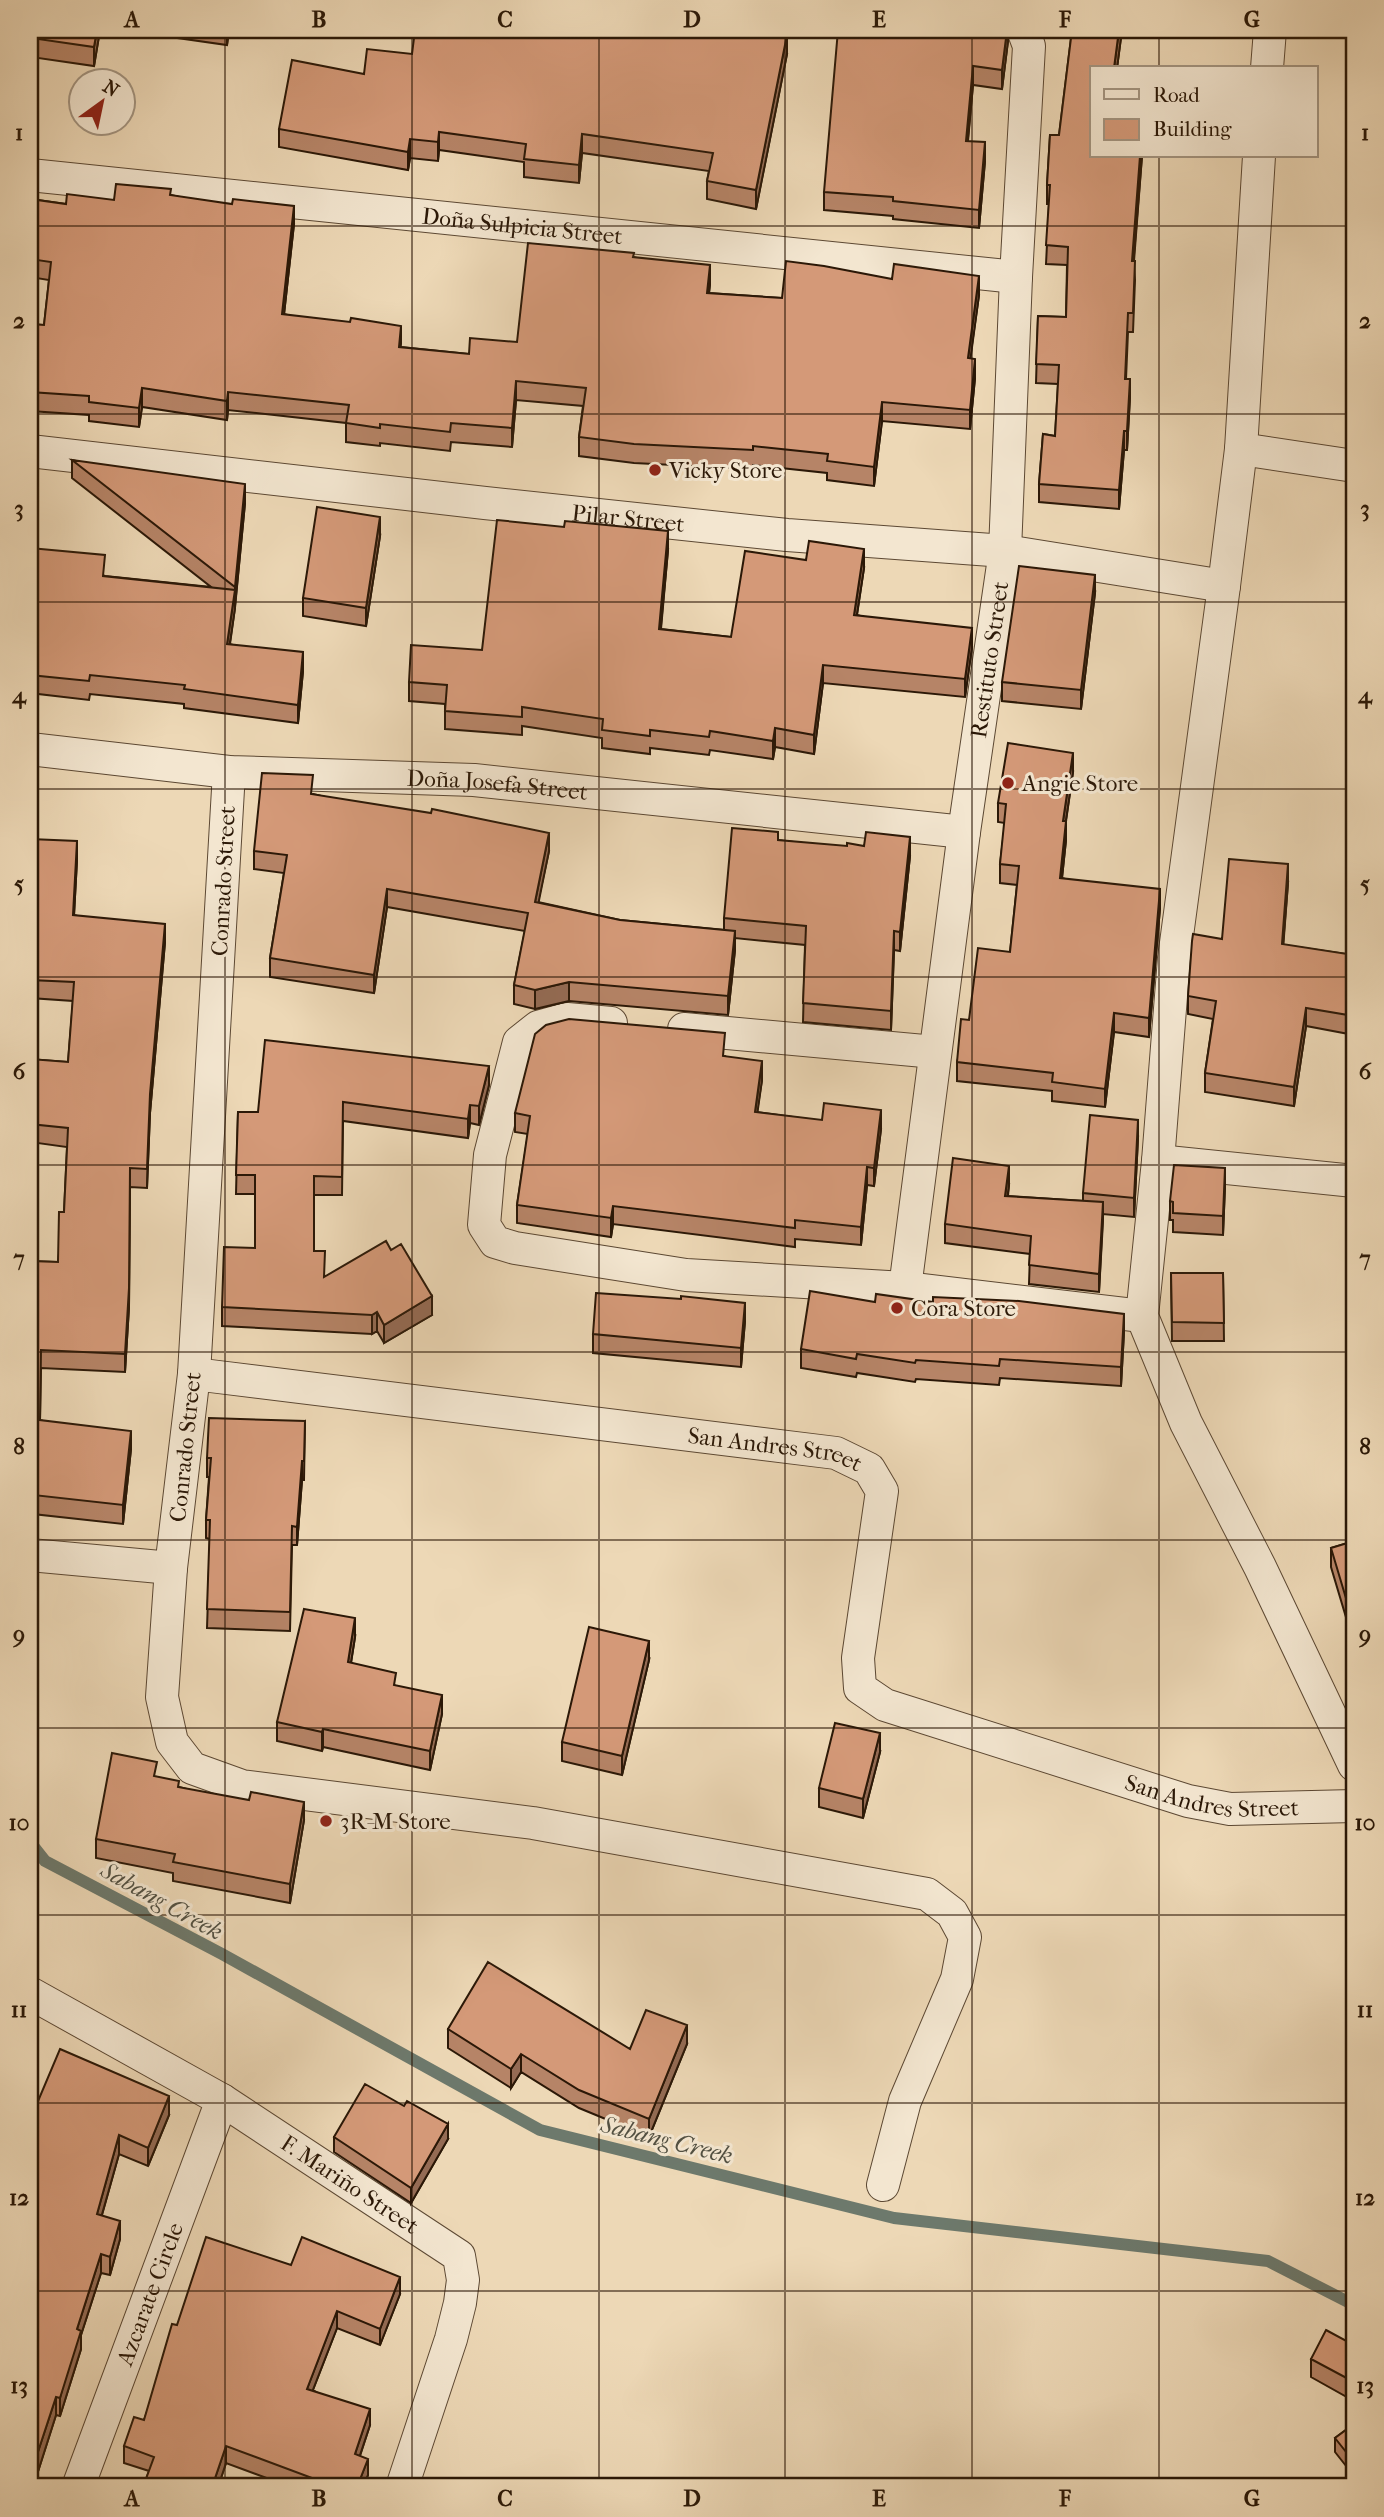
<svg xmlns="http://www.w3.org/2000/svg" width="1384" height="2517" font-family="'IM FELL French Canon',serif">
  <rect width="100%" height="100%" fill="#edd8b6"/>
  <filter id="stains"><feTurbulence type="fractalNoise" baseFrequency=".00286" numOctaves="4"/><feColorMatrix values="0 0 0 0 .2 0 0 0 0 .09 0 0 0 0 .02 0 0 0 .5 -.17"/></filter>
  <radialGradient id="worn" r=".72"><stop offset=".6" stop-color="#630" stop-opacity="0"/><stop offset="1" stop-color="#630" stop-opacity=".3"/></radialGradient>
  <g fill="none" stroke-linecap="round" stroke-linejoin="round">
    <!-- stream -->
    <path stroke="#6d796c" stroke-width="12" d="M30 1842 45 1861 222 1954 540 2130 894 2218 1268 2261 1354 2305"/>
    <!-- minor casing -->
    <g stroke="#5c4833" stroke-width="34">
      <g id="minor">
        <path d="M1267 68 1270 30"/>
        <path d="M1259 156 1241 449 1224 586 1174 958 1158 1161 1142 1316 1186 1423 1260 1567 1354 1765"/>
        <path id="s1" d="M30 175 1016 277"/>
        <path d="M1241 449 1354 466"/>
        <path id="s2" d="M30 451 485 503 787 535 1005 551 1224 586"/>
        <path id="s3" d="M30 749 229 772 474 780 964 832"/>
        <path d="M229 772 194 1374 171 1568 162 1697 172 1742 192 1768 242 1786 533 1823 927 1894 952 1913 965 1937 957 1979 905 2101 883 2185"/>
        <path d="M611 1023 567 1019 538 1027 519 1042 490 1155 484 1225 495 1242 515 1248 686 1275 905 1288 1142 1316"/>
        <path d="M684 1029 935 1052"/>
        <path d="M1158 1161 1354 1181"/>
        <path id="s4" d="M905 1288 964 832 1005 551 1016 277 1029 46 1023 30"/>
        <path id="s5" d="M194 1374 836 1453 869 1469 882 1491 858 1658 860 1688 885 1705 1188 1801 1230 1809 1354 1806"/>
        <path d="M30 1555 171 1568"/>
        <path id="s6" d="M30 1993 222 2100 459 2256 463 2280 460 2303 451 2339 402 2487"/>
        <path id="s7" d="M78 2487 222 2100"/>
      </g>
    </g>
    <!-- minor -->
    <use href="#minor" stroke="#f3e6d0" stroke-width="32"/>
  </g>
  <!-- wall -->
  <path fill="#b68467" stroke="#2b1807" stroke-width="2" d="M100 30 94 66 31 57V38Z
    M121 30H229L227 45Z
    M1008 30V41L1002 89 973 85 968 141 985 161 979 228 893 219V216L824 210V192Z
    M1072 30H1122L1117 68H1092V156H1142L1134 261 1135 280 1133 332H1128L1126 379H1130V397L1127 450H1124L1119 509 1039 502V484L1043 434 1055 436 1058 384 1036 383 1038 316 1066 317 1067 265 1046 264 1049 204H1047V185L1050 135H1059Z
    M412 54H787L756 209 707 199V181L709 171 582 153 579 183 524 177V162L439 150 438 161 410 158 408 170 279 147V129L364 74Z
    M171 195 294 224 284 314 401 347 469 354 517 342 634 257 710 284 709 293 782 298 892 279 979 295 970 359 975 378 970 429 882 421 874 486 827 480V473L753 465V469L634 463 579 456V437L583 406 516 400 512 447 451 442 450 451 380 443V446L346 442V423L228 410 227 420 142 407 139 427 89 421V415L30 411V324L44 325 49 280 30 277V199L66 204Z
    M72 460 245 503 235 608 230 644 303 671 298 723 184 708V704L90 694 89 700 30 693V548L105 576 211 587 72 478Z
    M380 536 366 626 303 616V598Z
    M668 550 661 629 731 637 864 568 857 615 972 647 965 697 823 683 814 754 775 747 773 759 710 750 709 755 650 748V754L602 748V738L522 726V735L445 729V704L409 701V682L482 650Z
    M1095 593 1081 709 1002 701V682Z
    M1073 772 1066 821V840L1062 878 1160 908 1149 1037 1114 1032 1105 1107 1052 1101V1091L957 1081V1062L969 1020 1010 952 1017 885 1000 883V864L1005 823 998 822V803Z
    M313 794 549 851 538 902 620 920 724 930V918L778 840 910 856 900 951 894 950 891 1030 803 1022 805 945 735 938V950L728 1015 569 1001 535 1009 514 1004V985L525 931 387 907 374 993 270 977V958L284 873 254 869V851Z
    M30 839 77 860 74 915 165 942 150 1113 147 1188 130 1187 129 1307 125 1372 41 1368 40 1420 131 1449 123 1524 33 1514V1510H30V1261L58 1262 64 1212 67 1147 30 1142V1059L68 1062 73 1001 30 998Z
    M1288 883 1283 945 1354 955V1035L1306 1026 1294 1106 1205 1092V1073L1213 1019 1188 1014V996L1222 939Z
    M725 1056 762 1080 757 1112 881 1129 874 1186 867 1185 861 1245 795 1239V1247L613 1224 611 1237 517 1223V1205L528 1134 515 1132V1113Z
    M489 1085 479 1125 470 1123 468 1138 343 1121 342 1195H314V1251L325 1277 391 1250 432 1315 384 1343 377 1331 372 1334 222 1326V1307L255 1248V1194H236L238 1112H258Z
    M1138 1138 1134 1217 1103 1214 1099 1292 1029 1284 1030 1254 945 1243V1224L1009 1185 1008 1196 1083 1201V1193Z
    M1225 1186 1223 1235 1173 1232V1220H1170V1201Z
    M1171 1273H1223L1224 1341H1172Z
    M681 1299 745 1321 741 1367 593 1353V1334Z
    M875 1302 1124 1332 1121 1386 1000 1378 999 1385 916 1379 915 1382 857 1373 856 1377 801 1368V1349Z
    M305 1421 304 1480H302L297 1545H292L290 1631 207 1628 210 1539 206 1538V1520L209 1477H207V1458Z
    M1354 1541V1633L1351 1634 1331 1567V1548Z
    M355 1637 351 1663 396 1686 442 1714 430 1770 323 1747 322 1751 277 1741V1722Z
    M649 1660 622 1775 562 1761V1742Z
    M880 1752 863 1818 819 1807V1788Z
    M157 1777 179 1787 304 1820 290 1903 173 1881V1873L96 1858V1839Z
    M448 2029 630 2049 687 2044 649 2137 579 2108 521 2072 511 2088 448 2048Z
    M169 2115 148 2166 119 2154 102 2215 120 2239 110 2275 101 2273 81 2335V2349L60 2416 56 2415 35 2481V2487L30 2120Z
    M334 2137 448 2139 411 2203 334 2152Z
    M291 2265 400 2294 380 2345 337 2328 313 2390 370 2425 360 2456 368 2475 363 2487H291L226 2463 218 2487H143L149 2471 124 2463V2446L144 2420 177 2325Z
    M1354 2345V2401L1311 2377V2359Z
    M1354 2424V2476L1335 2452V2438Z"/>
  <!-- shaded-wall -->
  <path fill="#946b54" stroke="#2b1807" stroke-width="2" d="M97 30H100L94 66V47Z
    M227 30H229L227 45Z
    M1007 30 1008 41 1002 89V70Z
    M1119 30H1122L1117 68H1114Z
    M787 35V54L756 209V190Z
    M973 66V85L966 159V141Z
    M439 132V150L438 161V142Z
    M582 134V153L579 183V165Z
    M410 139V158L408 170V152Z
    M985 142V161L979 228V210Z
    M1140 156H1142L1132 280V261Z
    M294 206V224L282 333V314Z
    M710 265V284L707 311V293Z
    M979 276V295L968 377V358Z
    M401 326V344L399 365V347Z
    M975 359V378L970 429V410Z
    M1130 379V397L1127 450V431Z
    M516 381V400L512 447V428Z
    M142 388V407L139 427V408Z
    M228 392V410L227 420V401Z
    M882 402V421L874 486V467Z
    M1124 431V450L1119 509V490Z
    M245 484V503L235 606V587Z
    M380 517V536L366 626V608Z
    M668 531V550L659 647V629Z
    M864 549V568L854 633V615Z
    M1095 575V593L1081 709V690Z
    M235 590V608L227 662V644Z
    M972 628V647L965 697V679Z
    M303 652V671L298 723V705Z
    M823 665V683L814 754V735Z
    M775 728V747L773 759V741Z
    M1073 753V772L1063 840V821Z
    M1066 821V840L1060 897V878Z
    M549 833V851L535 920V902Z
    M910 837V856L900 951V932Z
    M77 841V860L73 934V915Z
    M1288 864V883L1282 963V944Z
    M387 889V907L374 993V975Z
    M1160 889V908L1149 1037V1018Z
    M165 924V942L150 1113 147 1188 150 1094Z
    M735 931V950L728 1015V996Z
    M894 931V950L891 1030V1011Z
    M569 982V1001L535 1009V990Z
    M1306 1008V1026L1294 1106V1087Z
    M1114 1013V1032L1105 1107V1089Z
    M762 1061V1080L755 1130V1112Z
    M489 1066V1085L479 1125V1106Z
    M470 1105V1123L468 1138V1119Z
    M881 1110V1129L874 1186V1168Z
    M1138 1120V1138L1134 1217V1198Z
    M1009 1166V1185L1005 1214V1196Z
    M867 1167V1185L861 1245V1227Z
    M130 1168 129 1307 125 1372V1354Z
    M1225 1168V1186L1223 1235V1216Z
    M1103 1202V1221L1099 1292V1274Z
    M613 1206V1224L611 1237V1218Z
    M432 1296V1315L384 1343V1325Z
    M745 1303V1321L741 1367V1348Z
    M377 1312V1331L372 1334V1315Z
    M1124 1314V1332L1121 1386V1367Z
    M131 1431V1449L123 1524V1505Z
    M302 1461V1480L297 1545V1527Z
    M1351 1615H1354V1633L1351 1634Z
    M355 1618V1637L348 1681V1662Z
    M649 1641V1660L622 1775V1756Z
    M442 1695V1714L430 1770V1751Z
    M323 1729V1747L322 1751V1732Z
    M880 1733V1752L863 1818V1799Z
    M304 1802V1820L290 1903V1884Z
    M687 2025V2044L649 2137V2119Z
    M521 2054V2072L511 2088V2069Z
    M169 2096V2115L148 2166V2148Z
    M448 2124V2139L411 2203V2188Z
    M119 2135V2154L97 2232V2214Z
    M120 2221V2239L110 2275V2257Z
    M101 2254V2273L81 2335V2349L60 2416V2398L77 2329Z
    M400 2277V2294L380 2345V2329Z
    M337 2311V2328L307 2405V2389Z
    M56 2397V2415L35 2481V2487H31V2473Z
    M370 2409V2425L355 2470V2454Z
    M226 2446V2463L218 2487H212Z
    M368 2459V2475L363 2487H357Z"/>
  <!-- building -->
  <path fill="#d49978" stroke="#2b1807" stroke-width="2" d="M32 30H97L94 47 31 38Z
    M415 30H759L787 35 756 190 707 181 713 153 582 134 579 165 524 159 526 144 439 132 438 142 410 139 408 152 279 129 292 60 364 74 367 49 412 54Z
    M838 30H1007L1002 70 973 66 966 141 985 142 979 210 893 201V197L824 192Z
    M1072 30H1119L1114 68H1092V156H1140L1132 261H1135L1133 313H1128L1125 379H1130L1127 431H1124L1119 490 1039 484 1043 434 1055 436 1059 365 1036 364 1038 316 1066 317 1068 247 1046 245 1050 185H1047L1050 135H1059Z
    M116 184 171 189 170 195 232 204 233 199 294 206 282 314 350 322 351 318 401 326 399 347 469 354 470 338 517 342 528 243 634 253 633 257 710 265 707 293 782 298 786 261 824 266 892 279 894 264 979 276 968 358 975 359 970 410 882 402 874 467 827 461 828 454 753 446V450L634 444 579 437 586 388 516 381 512 428 451 423 450 432 380 424V428L346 423 349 405 228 392 227 401 142 388 139 408 89 402V396L30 392V324L44 325 51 262 30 259V199L66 204 67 194 114 200Z
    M72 460 245 484 235 587Z
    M317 507 380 517 366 608 303 598Z
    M497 520 564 527 565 521 668 531 659 629 731 637 745 551 806 560 809 541 864 549 854 615 972 628 965 679 823 665 814 735 775 728 773 741 710 731 709 737 650 730V736L602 730 603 719 522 707V717L445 711 447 685 409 682 411 645 482 650Z
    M30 548 105 555 103 576 235 590 227 644 303 652 298 705 184 689 185 685 90 675 89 681 30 675Z
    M1019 566 1095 575 1081 690 1002 682Z
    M1008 743 1073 753 1063 821H1066L1060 878 1160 889 1149 1018 1114 1013 1105 1089 1052 1082 1053 1073 957 1062 961 1019 969 1020 978 948 1010 952 1019 866 1000 864 1006 804 998 803Z
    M262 773 313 775 311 794 431 813 432 809 549 833 535 902 620 920 735 931 728 996 569 982 535 990 514 985 528 913 387 889 374 975 270 958 287 855 254 851Z
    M732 828 778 832V840L847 846V843L864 846 866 832 910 837 900 932 894 931 891 1011 803 1003 806 926 724 918Z
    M30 839 77 841 73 915 165 924 150 1094 147 1169 130 1168 129 1288 125 1354 41 1350 40 1420 131 1431 123 1505 33 1495 34 1492 30 1491V1261L58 1262 59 1212H64L68 1128 30 1124V1059L68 1062 74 982 30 980Z
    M1229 859 1288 864 1282 944 1354 955V1016L1306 1008 1294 1087 1205 1073 1216 1001 1188 996 1192 941 1193 934 1222 939Z
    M569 1019 725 1033 723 1056 762 1061 755 1112 822 1120 824 1103 881 1110 874 1168 867 1167 861 1227 795 1220V1228L613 1206 611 1218 517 1205 530 1116 515 1113 535 1034 546 1025Z
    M265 1040 489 1066 479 1106 470 1105 468 1119 343 1102 342 1177 314 1176V1251H325L324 1277 386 1241 391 1250 401 1244 432 1296 384 1325 377 1312 372 1315 222 1307 224 1247 255 1248V1175H236L238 1112H258Z
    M1090 1115 1138 1120 1134 1198 1083 1193Z
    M953 1158 1009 1166 1005 1196 1103 1202 1099 1274 1029 1265 1031 1236 945 1224Z
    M1174 1165 1225 1168 1223 1216 1173 1213V1202L1170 1201Z
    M1171 1273H1223L1224 1323 1172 1322Z
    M810 1291 875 1302 876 1294 933 1302V1297L1019 1301 1124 1314 1121 1367 1000 1359 999 1366 916 1360 915 1363 857 1354 856 1359 801 1349Z
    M596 1293 681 1299V1296L745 1303 741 1348 593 1334Z
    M209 1418 305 1421 304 1461H302L297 1527 292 1526 290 1612 207 1609 210 1520H206L211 1458H207Z
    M1354 1541V1615H1351L1331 1548Z
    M304 1609 355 1618 348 1662 396 1673 394 1685 442 1695 430 1751 323 1729 322 1732 277 1722Z
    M589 1627 649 1641 622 1756 562 1742Z
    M835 1723 880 1733 863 1799 819 1788Z
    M112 1753 157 1762 154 1776 179 1781 178 1787 249 1800 251 1792 304 1802 290 1884 173 1862 175 1854 96 1839Z
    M488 1962 630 2049 646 2010 687 2025 649 2119 579 2090 521 2054 511 2069 448 2029Z
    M60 2049 169 2096 148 2148 119 2135 97 2214 120 2221 110 2257 101 2254 77 2329 81 2331 60 2398 56 2397 31 2473H35L31 2487H30V2120Z
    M365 2084 404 2106 407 2101 448 2124 411 2188 334 2137Z
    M206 2237 291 2265 302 2237 400 2277 380 2329 337 2311 307 2389 370 2409 355 2454 368 2459 357 2487H336L226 2446 212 2487H143L154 2457 124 2446 134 2417 144 2420 172 2324 177 2325Z
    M1326 2330 1354 2345V2382L1311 2359Z
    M1354 2424V2462L1335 2438Z"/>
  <!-- grid -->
  <path fill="none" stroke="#2b1807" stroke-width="2" stroke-opacity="0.55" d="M225 30V2487M412 30V2487M599 30V2487M785 30V2487M972 30V2487M1159 30V68M1159 156V2487M30 226H1354M30 414H1354M30 602H1354M30 789H1354M30 977H1354M30 1165H1354M30 1352H1354M30 1540H1354M30 1728H1354M30 1915H1354M30 2103H1354M30 2291H1354"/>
  <!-- markers -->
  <g fill="#8f2418" stroke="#f3e6d0" stroke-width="2.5">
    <circle cx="655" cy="470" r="7"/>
    <circle cx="1008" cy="783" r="7"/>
    <circle cx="897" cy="1308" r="7"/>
    <circle cx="326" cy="1821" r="7"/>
  </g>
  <g text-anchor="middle" stroke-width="6" stroke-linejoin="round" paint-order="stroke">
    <!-- street labels -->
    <g font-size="23" fill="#2b1807" stroke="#f3e6d0">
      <text dy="8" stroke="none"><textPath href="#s1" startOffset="495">Doña Sulpicia Street</textPath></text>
      <text dy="8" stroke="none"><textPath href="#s2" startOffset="602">Pilar Street</textPath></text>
      <text dy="8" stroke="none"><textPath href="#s4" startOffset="634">Restituto Street</textPath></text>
      <text dy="8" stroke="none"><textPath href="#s3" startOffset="469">Doña Josefa Street</textPath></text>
      <text transform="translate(223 881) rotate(-87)" y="8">Conrado Street</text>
      <text transform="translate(185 1447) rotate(-84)" y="8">Conrado Street</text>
      <text dy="8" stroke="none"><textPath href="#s5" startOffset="586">San Andres Street</textPath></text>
      <text dy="8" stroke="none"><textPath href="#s5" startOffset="1279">San Andres Street</textPath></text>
      <text dy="8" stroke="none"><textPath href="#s6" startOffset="373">F. Mariño Street</textPath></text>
      <text dy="8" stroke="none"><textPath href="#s7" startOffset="206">Azcarate Circle</textPath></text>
    </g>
    <!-- poi labels -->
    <g font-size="23" fill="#2b1807" stroke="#f3e6d0" text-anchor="start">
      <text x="669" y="478">Vicky Store</text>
      <text x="1022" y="791">Angie Store</text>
      <text x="911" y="1316">Cora Store</text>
      <text x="340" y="1829">3R-M Store</text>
    </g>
    <!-- water labels -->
    <g font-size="24" font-style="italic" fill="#525042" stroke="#f3e6d0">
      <text transform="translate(162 1901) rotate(29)" y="8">Sabang Creek</text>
      <text transform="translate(667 2140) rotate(14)" y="8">Sabang Creek</text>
    </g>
  </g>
  <!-- margin -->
  <rect width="1384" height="2517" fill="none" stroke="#edd8b6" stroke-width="77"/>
  <!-- legend -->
  <rect x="1090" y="66" width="228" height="91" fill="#f3e6d0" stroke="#a39480" stroke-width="2"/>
  <rect x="1104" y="89" width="35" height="10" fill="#f3e6d0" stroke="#a39480" stroke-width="2"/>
  <text x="1153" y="102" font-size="21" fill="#2b1807">Road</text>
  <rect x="1104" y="119" width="35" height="21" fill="#d49978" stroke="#a39480" stroke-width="2"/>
  <text x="1153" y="136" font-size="21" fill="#2b1807">Building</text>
  <!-- north arrow -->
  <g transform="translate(102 102) rotate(33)"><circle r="33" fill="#f3e6d0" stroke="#a39480" stroke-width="2"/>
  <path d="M0-5L12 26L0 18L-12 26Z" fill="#8f2418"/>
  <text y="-10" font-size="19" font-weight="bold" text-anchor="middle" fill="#2b1807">N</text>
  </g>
  <rect x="38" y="38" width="1308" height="2440" fill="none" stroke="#2b1807" stroke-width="2.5"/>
  <g font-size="23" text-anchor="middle" font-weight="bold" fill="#2b1807">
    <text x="132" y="27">A</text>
    <text x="319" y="27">B</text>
    <text x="505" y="27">C</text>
    <text x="692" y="27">D</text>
    <text x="879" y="27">E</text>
    <text x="1065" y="27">F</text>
    <text x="1252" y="27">G</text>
    <text x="19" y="140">1</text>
    <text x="1365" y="140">1</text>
    <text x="19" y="328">2</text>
    <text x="1365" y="328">2</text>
    <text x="19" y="516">3</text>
    <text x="1365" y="516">3</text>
    <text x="19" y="703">4</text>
    <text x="1365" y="703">4</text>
    <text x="19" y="891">5</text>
    <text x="1365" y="891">5</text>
    <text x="19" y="1079">6</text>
    <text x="1365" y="1079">6</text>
    <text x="19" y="1266">7</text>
    <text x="1365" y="1266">7</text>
    <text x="19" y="1454">8</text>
    <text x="1365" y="1454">8</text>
    <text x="19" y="1642">9</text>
    <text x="1365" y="1642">9</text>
    <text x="19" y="1830">10</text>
    <text x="1365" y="1830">10</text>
    <text x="19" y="2017">11</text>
    <text x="1365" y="2017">11</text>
    <text x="19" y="2205">12</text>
    <text x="1365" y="2205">12</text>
    <text x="19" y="2393">13</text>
    <text x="1365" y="2393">13</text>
    <text x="132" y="2506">A</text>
    <text x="319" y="2506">B</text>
    <text x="505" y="2506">C</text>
    <text x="692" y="2506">D</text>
    <text x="879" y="2506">E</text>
    <text x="1065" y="2506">F</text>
    <text x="1252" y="2506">G</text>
  </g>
  <rect width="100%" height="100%" filter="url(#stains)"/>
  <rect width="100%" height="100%" fill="url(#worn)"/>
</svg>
